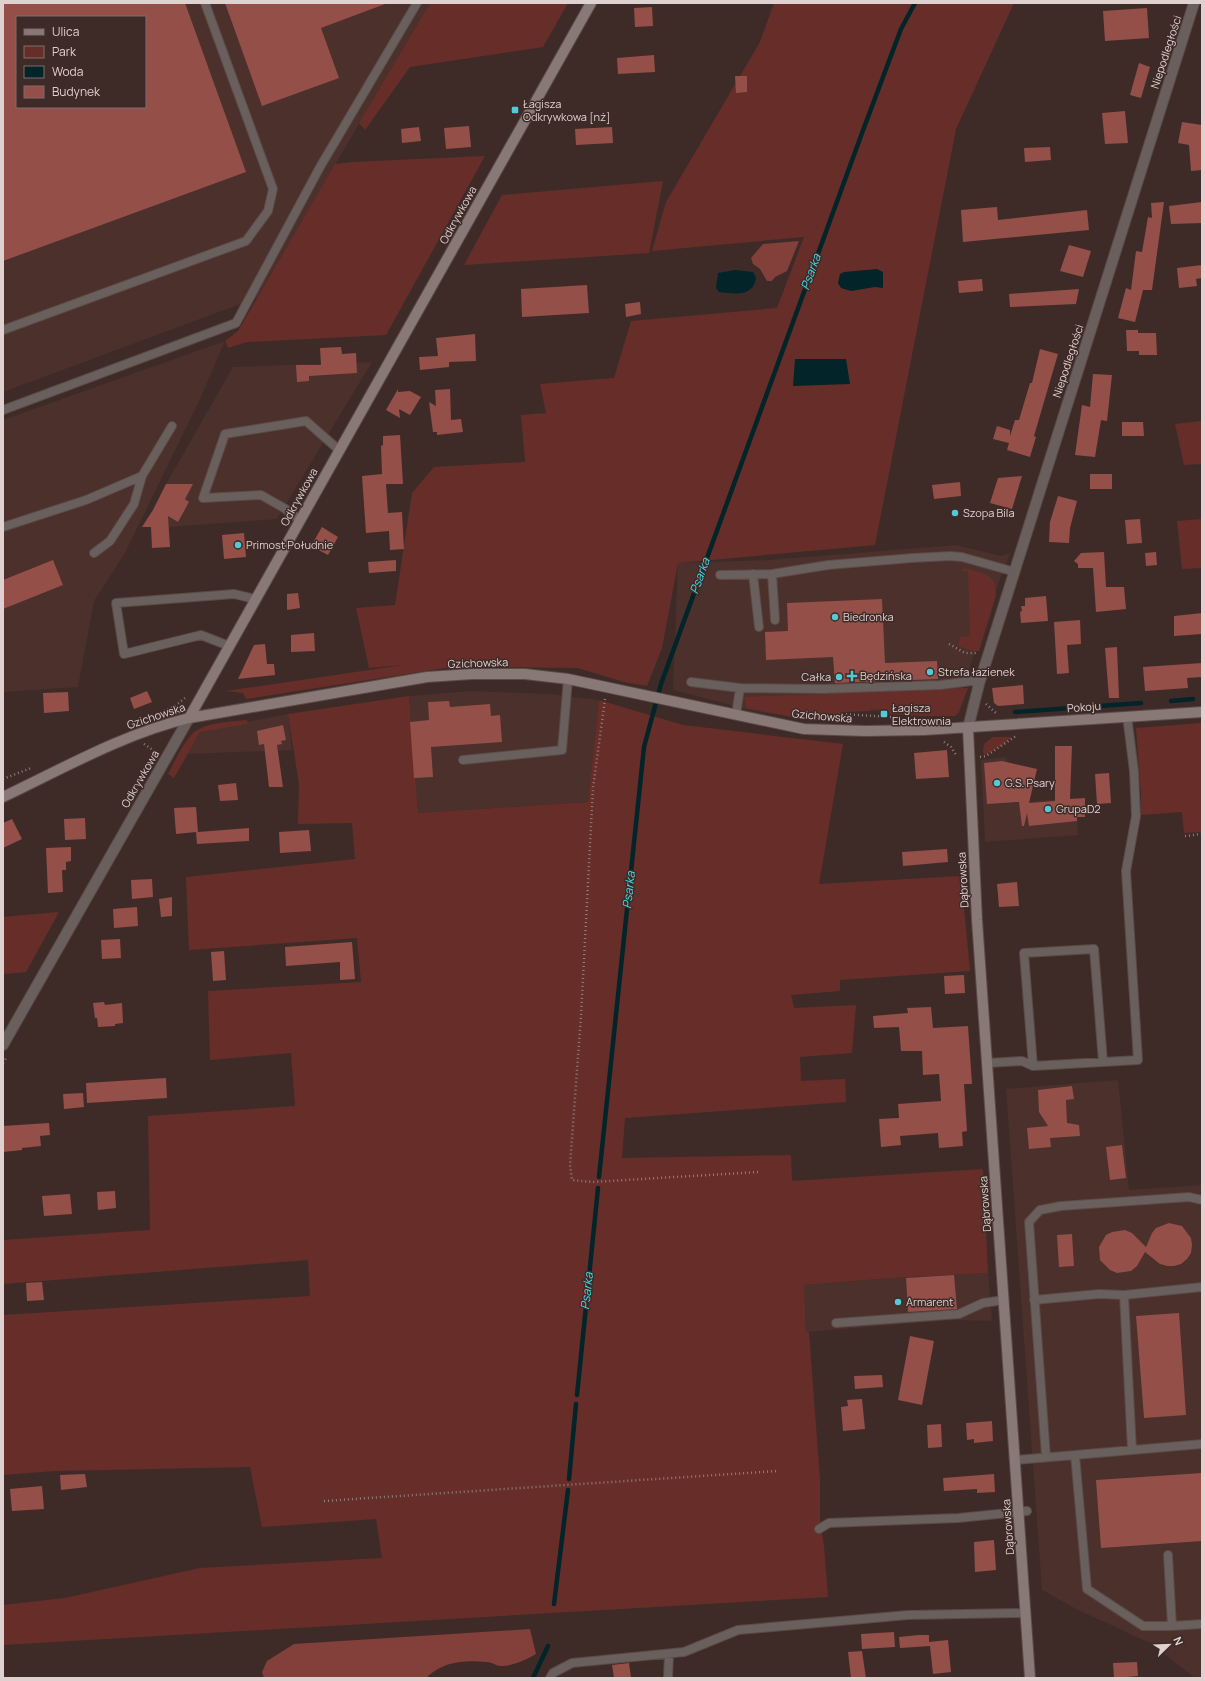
<svg xmlns="http://www.w3.org/2000/svg" width="1205" height="1681" font-family="Manrope,sans-serif">
  <rect width="100%" height="100%" fill="#3e2b28"/>
  <!-- built -->
  <path fill="#4b302c" fill-rule="evenodd" d="M3 3H430L257 298 3 392ZM17 17H145V107H17Z
    M225 341 200 399 125 553 94 601 78 687 3 692V420Z
    M372 362 277 519 169 527H142L153 510 166 484 233 367Z
    M956 545 1001 556 1010 553 992 600 955 712 935 715 846 709 827 719H803L750 710 673 690 678 563 770 560Z
    M471 691 550 694 599 700 588 802 418 813 409 696Z
    M288 714 292 750 186 754 201 731Z
    M1006 757 1010 803 1076 798 1078 835 985 842 981 760Z
    M1118 1080 1129 1190 1202 1185V1678H1195L1150 1643 1076 1609 1042 1590 1006 1089Z
    M988 1273 992 1321 953 1320 806 1332 804 1285 891 1278Z"/>
  <!-- green -->
  <path fill="#672e29" d="M430 3H568L543 47 410 67 365 130 359 123Z
    M774 3H1014L956 129 875 545 678 563 662 648 647 686 624 682 578 668 498 667 464 665 246 699 243 693 226 691 403 665 369 668 356 608 395 605 412 493 434 467 525 462 521 415 546 413 540 384 614 378 631 321 777 308 804 237 652 251 666 202 760 42Z
    M485 156 386 335 247 342 228 348 225 341 238 331 335 164 353 162Z
    M663 181 649 253 464 265 502 195Z
    M1202 421V464L1184 465 1175 424Z
    M1202 519V568L1182 569 1177 521Z
    M965 568C984 574 1000 575 995 599L979 651H973L958 646 960 637 970 636 968 571H960Z
    M968 688 959 712 955 716H922L885 714 884 709H871V711L842 712 838 717 814 721 747 708 744 697Z
    M409 696 418 813 588 802 599 700 683 725 843 744 819 884 961 876 970 971 840 980V991L791 995 794 1008 856 1005 852 1053 800 1057 801 1081 845 1079 846 1102 625 1118 622 1158 791 1155 792 1181 983 1169 988 1273 891 1278 804 1285 806 1332H809L820 1480V1521L824 1546 828 1597 3 1645V1605L65 1598 200 1568 382 1558 376 1519 262 1527 250 1467 54 1471 3 1475V1315L310 1296 308 1260 3 1284V1240L150 1230 148 1116 295 1106 291 1053 210 1060 208 991 361 982 357 938 189 950 186 877 355 859 352 823 298 824 299 784 288 714Z
    M246 720 248 722 247 724 200 732 174 778 168 774C175 761 182 745 192 734 205 722 229 722 246 720Z
    M1202 723V832L1184 833 1182 812 1141 815V794L1136 728Z
    M993 737H1011L1005 744 985 755 983 752 984 744Z
    M59 912 26 972 3 974V917Z"/>
  <!-- forest -->
  <path fill="#833f39" d="M799 241 787 271 775 277 772 281H767L760 269 753 264 751 258 763 244Z
    M530 1629 536 1654C526 1660 513 1666 501 1666 496 1666 492 1662 487 1662 464 1660 446 1661 428 1676L429 1678H264L262 1672 267 1661 294 1644Z"/>
  <!-- water -->
  <path fill="#032428" d="M877 269 883 272V288L875 287 851 291 841 288 838 283 840 274 844 272Z
    M735 270 753 272 756 278C753 297 735 294 719 292L716 288 718 273Z
    M795 359H846L850 384 793 386Z"/>
  <g fill="none" stroke-linecap="round" stroke-linejoin="round">
    <!-- stream -->
    <path stroke="#032428" stroke-width="4.5" d="M1171 701 1193 699
      M1015 712 1141 703
      M599 1177 644 747 661 684 862 133 901 29 915 3
      M577 1395 598 1188
      M569 1479 576 1404
      M554 1604 568 1490
      M533 1678 548 1646"/>
  </g>
  <!-- building -->
  <path fill="#944f48" fill-rule="evenodd" d="M3 3H185L246 172 3 261ZM17 17H145V107H17Z
    M225 3H385V4L321 28 339 78 262 106Z
    M652 7 653 26 635 27 634 8Z
    M1147 8 1149 38 1105 41 1103 11Z
    M654 55 655 72 618 74 617 58Z
    M1139 63 1150 67 1141 98 1130 95Z
    M735 76H747V92L736 93Z
    M1125 111 1128 143 1105 144 1102 113Z
    M1182 122 1202 125V170L1191 171 1189 145 1178 143Z
    M469 126 471 147 446 149 444 128Z
    M419 127 421 141 402 143 401 129Z
    M612 127 613 143 576 145 575 129Z
    M1050 147 1051 160 1025 162 1024 148Z
    M1164 202 1152 290H1143L1135 322 1118 318 1126 288 1131 290 1136 251 1142 252 1148 217 1152 218 1151 203Z
    M1202 202V223L1171 224 1169 206Z
    M997 207 998 220 1087 210 1089 230 963 242 961 210Z
    M1069 245 1091 251 1083 277 1060 271Z
    M1202 265V278L1196 279 1197 286 1179 288 1177 268Z
    M982 279 983 291 959 293 958 281Z
    M587 285 589 313 522 317 521 289Z
    M1079 289 1076 304 1010 307 1009 294Z
    M640 302 641 314 626 317 625 304Z
    M1126 330H1138V333H1156L1157 355H1139V351H1127Z
    M475 334 476 361 449 362V367L420 370 419 357 438 356 436 338Z
    M341 347 342 354 356 353 357 373 309 376V381L297 382 296 365H321L320 348Z
    M1040 349 1058 354 1034 436 1036 437 1030 457 1007 450 1009 443 993 439 997 426 1010 430V436L1015 420H1019L1030 383H1032Z
    M1093 374 1112 375 1107 421 1101 420 1095 457 1075 455 1082 405 1090 407Z
    M398 389V392L410 391 421 397 410 415 399 409 400 418 386 410Z
    M450 389 451 420 461 419 463 432 437 435V432H433L429 402 436 406 435 390Z
    M1122 422H1143L1144 436H1122Z
    M400 435 403 484H386L388 513 402 512 404 549 390 550 389 531 366 533 362 476 382 474 381 446 383 445V436Z
    M1090 474H1112V489H1090Z
    M1022 476 1012 509 990 503 998 478Z
    M960 482 961 496 934 499 932 485Z
    M166 484H193L185 499 189 502 178 522 168 516 170 547 152 548 151 527H142L153 510Z
    M1058 496 1077 501 1070 528 1069 543 1049 542 1050 522Z
    M1140 519 1142 543 1127 544 1125 520Z
    M322 527 338 537 328 555 311 546Z
    M244 533 246 557 224 559 222 535Z
    M1104 552 1106 587H1124L1126 609 1096 612 1093 568H1078V564L1074 561 1081 553Z
    M1156 552 1157 565 1146 566 1145 553Z
    M53 560 63 585 3 609V580Z
    M396 560V571L369 573 368 562Z
    M298 593 300 608 287 610V594Z
    M1046 596 1048 621 1021 623 1020 612 1022 611 1021 606H1025V598Z
    M882 599 885 663 937 661 938 679 835 683 833 657 766 660 765 632 788 631 787 603Z
    M1202 613V634L1174 636V616Z
    M1080 620 1081 644 1067 645 1069 673 1057 674 1054 622Z
    M314 633 315 651 291 652V635Z
    M265 644 267 664H274L275 675 238 679 254 645Z
    M1117 647 1119 698H1109L1105 648Z
    M1202 663V677L1187 678 1188 688 1145 691 1143 667Z
    M1023 685 1024 704 998 706 994 703 992 688Z
    M147 691 152 702 134 709 130 698Z
    M68 692 69 711 44 713 43 693Z
    M449 701 450 707 490 704 491 716 500 715 502 742 431 747 433 777 414 778 410 722 429 720 428 702Z
    M283 725 286 740 281 741 282 744 277 745 283 787H269L264 744 259 745 257 731Z
    M1055 746H1072L1070 799 1085 798V817H1077V821L1029 826 1027 813 1024 826H1022L1019 802 987 804 984 763 1002 761 1037 769 1029 803 1055 801Z
    M947 750 949 777 916 779 914 753Z
    M1109 773 1111 803 1097 804 1095 774Z
    M236 783 238 800 220 801 218 785Z
    M196 807 198 832 249 828V841L197 844 196 832 176 834 174 808Z
    M85 818 86 839 65 840 64 819Z
    M12 819 22 839 3 848V823Z
    M309 830 311 851 280 853 279 832Z
    M71 847V861L66 862V870H62L63 892 48 893 46 848Z
    M947 849 948 862 903 866 902 852Z
    M152 879 153 897 132 899 131 880Z
    M1017 882 1019 906 999 907 997 884Z
    M172 897V916L161 917 159 899Z
    M137 907 138 926 114 928 113 909Z
    M120 939 121 958 102 959 101 940Z
    M352 942 355 979 340 980V962L286 966 285 947Z
    M224 951 226 980 213 981 211 952Z
    M964 975 965 993 945 994 944 976Z
    M104 1002 105 1005 122 1003 123 1023 115 1024V1026L98 1027 97 1018H95L93 1003Z
    M931 1007 933 1028 968 1026 972 1084H964L967 1131 962 1132 963 1146 939 1148 938 1133 900 1136 901 1145 881 1147 879 1119 899 1118 898 1104 941 1101 939 1074 923 1075 922 1051H901L899 1027 874 1028 873 1016 908 1013 907 1008Z
    M166 1078 167 1098 87 1103 86 1083Z
    M1072 1086 1074 1099 1066 1100 1067 1123 1079 1125 1080 1136 1050 1138 1051 1147 1029 1149 1027 1128 1048 1126 1039 1112 1038 1090Z
    M83 1093 84 1107 64 1109 63 1094Z
    M49 1123 50 1135 40 1136 41 1146 22 1148V1150L3 1152V1126Z
    M1122 1145 1126 1178 1110 1180 1106 1147Z
    M115 1191 116 1208 98 1210 97 1192Z
    M70 1194 72 1214 44 1216 42 1196Z
    M1169 1223 1182 1226 1191 1238 1192 1245 1191 1253 1187 1259 1181 1264 1174 1266H1167L1160 1264 1145 1252 1137 1266 1131 1271 1117 1273 1110 1270 1100 1260 1099 1247 1106 1235 1112 1232 1125 1230 1132 1233 1146 1247 1152 1233 1156 1228Z
    M1072 1234 1074 1266 1059 1267 1057 1235Z
    M954 1275 957 1309 908 1312 906 1278Z
    M42 1282 44 1300 27 1301 26 1283Z
    M1179 1313 1186 1415 1144 1418 1136 1316Z
    M910 1336 934 1341 922 1405 898 1400Z
    M882 1375 883 1387 855 1389 854 1376Z
    M862 1399 865 1429 843 1431 841 1407 848 1406 847 1400Z
    M992 1421 993 1441 974 1443V1439L967 1440 966 1423Z
    M941 1424 942 1447 928 1448 927 1425Z
    M1202 1473V1541L1101 1548 1096 1480Z
    M85 1474 87 1487 61 1490 60 1475Z
    M994 1474 995 1492 977 1493V1489L944 1491 943 1478Z
    M42 1486 44 1509 12 1511 10 1489Z
    M994 1540 996 1570 975 1572 974 1542Z
    M894 1632 895 1647 862 1649 861 1634Z
    M919 1635H929V1642L948 1640 951 1672 933 1674 930 1646 900 1648 899 1637Z
    M862 1651 866 1678H851L848 1652Z
    M1137 1662 1138 1676 1114 1678 1113 1663Z
    M629 1663 631 1678H614L612 1665Z"/>
  <g fill="none" stroke-linecap="round" stroke-linejoin="round">
    <!-- lane casing -->
    <g stroke="#5b4946" stroke-width="10">
      <path id="lane" d="M3 330 246 241 268 211 273 189 205 3
        M3 410 236 323 320 167 417 3
        M300 520 284 508 261 495 203 498 225 434 306 421 339 450
        M3 527 86 500 142 476 172 426
        M94 553 110 541 134 504 142 476
        M753 574 759 627
        M720 575 772 574
        M775 620 772 574 828 565 912 558 950 556 962 557 1015 572
        M229 646 201 635 124 654 116 603 234 594 255 599
        M691 682 740 688
        M736 715 740 688 823 689 940 685 972 681 979 684
        M463 760 562 750 568 679
        M987 1063 1022 1061 1033 1066 1138 1060 1126 871 1136 816 1134 771 1127 716
        M1033 1066 1024 953 1094 949 1103 1062
        M1034 1300 1099 1294 1124 1295
        M836 1323 959 1314 983 1303 1004 1300
        M1132 1450 1124 1295 1202 1287
        M1046 1457 1029 1222 1040 1210 1061 1206 1189 1197 1202 1200
        M1015 1460 1075 1455
        M819 1529 829 1523 958 1518 1027 1511
        M1168 1555 1172 1626 1202 1624
        M1172 1626H1143L1087 1589 1075 1455 1202 1444
        M550 1678 553 1673 572 1663 684 1652 738 1630 908 1615 1025 1613
        M668 1678 669 1654"/>
    </g>
    <!-- street casing -->
    <g stroke="#5b4946" stroke-width="12">
      <path id="street" d="M968 728 979 684 1194 3
        M3 1045 189 718"/>
    </g>
    <!-- secondary casing -->
    <g stroke="#5b4946" stroke-width="12">
      <path id="secondary" d="M189 718 591 3
        M968 728 977 920 1030 1678
        M3 797C64 768 123 734 189 718L427 677 472 674H525L568 679 804 729 865 731 924 730 1202 712"/>
    </g>
    <!-- path -->
    <path stroke="#8e7e7c" stroke-width="2.5" stroke-dasharray="1 3" stroke-linecap="butt" d="M949 644 965 653H977
      M605 699 593 788 581 1016 570 1165 572 1180 592 1182 758 1172
      M986 704 996 713
      M164 711 175 706 185 698
      M842 714 891 717
      M944 742 951 747 956 755
      M144 744 153 750 154 754
      M980 757 986 756 1016 736
      M3 779 31 768
      M1185 836 1202 834
      M3 1063 7 1057
      M324 1501 777 1471"/>
    <!-- lane -->
    <use href="#lane" stroke="#695f5d" stroke-width="8"/>
    <!-- street -->
    <use href="#street" stroke="#695f5d" stroke-width="10"/>
    <!-- secondary -->
    <use href="#secondary" stroke="#887876" stroke-width="10"/>
  </g>
  <!-- markers -->
  <g fill="#52cbd8" stroke="#3e2b28" stroke-width="1.5">
    <rect x="511" y="106" width="8" height="8" rx="2"/>
    <circle cx="955" cy="513" r="4"/>
    <circle cx="238" cy="545" r="4"/>
    <circle cx="835" cy="617" r="4"/>
    <circle cx="930" cy="672" r="4"/>
    <path d="M850 670h4v4h4v4h-4v4h-4v-4h-4v-4h4z"/>
    <circle cx="839" cy="677" r="4"/>
    <rect x="880" y="710" width="8" height="8" rx="2"/>
    <circle cx="997" cy="783" r="4"/>
    <circle cx="1048" cy="809" r="4"/>
    <circle cx="898" cy="1302" r="4"/>
  </g>
  <g text-anchor="middle" stroke-width="3" stroke-linejoin="round" paint-order="stroke">
    <!-- street labels -->
    <g font-size="11" fill="#dfd1d0" stroke="#3e2b28">
      <text transform="translate(1166 52) rotate(-72)" y="4">Niepodległości</text>
      <text transform="translate(458 215) rotate(-61)" y="4">Odkrywkowa</text>
      <text transform="translate(1068 361) rotate(-72)" y="4">Niepodległości</text>
      <text transform="translate(299 497) rotate(-61)" y="4">Odkrywkowa</text>
      <text transform="translate(478 663) rotate(-2)" y="4">Gzichowska</text>
      <text transform="translate(1084 707) rotate(-4)" y="4">Pokoju</text>
      <text transform="translate(156 716) rotate(-18)" y="4">Gzichowska</text>
      <text transform="translate(822 716) rotate(5)" y="4">Gzichowska</text>
      <text transform="translate(140 779) rotate(-60)" y="4">Odkrywkowa</text>
      <text transform="translate(963 880) rotate(-93)" y="4">Dąbrowska</text>
      <text transform="translate(985 1204) rotate(-94)" y="4">Dąbrowska</text>
      <text transform="translate(1008 1527) rotate(-94)" y="4">Dąbrowska</text>
    </g>
    <!-- poi labels -->
    <g font-size="11" fill="#dfd1d0" stroke="#3e2b28" text-anchor="start">
      <text x="523" y="108">Łagisza<tspan x="523" dy="13">Odkrywkowa [nż]</tspan></text>
      <text x="963" y="517">Szopa Bila</text>
      <text x="246" y="549">Primost Południe</text>
      <text x="843" y="621">Biedronka</text>
      <text x="938" y="676">Strefa łazienek</text>
      <text x="860" y="680">Będzińska</text>
      <text x="831" y="681" text-anchor="end">Całka</text>
      <text x="892" y="712">Łagisza<tspan x="892" dy="13">Elektrownia</tspan></text>
      <text x="1005" y="787">G.S. Psary</text>
      <text x="1056" y="813">GrupaD2</text>
      <text x="906" y="1306">Armarent</text>
    </g>
    <!-- water labels -->
    <g font-size="12" font-style="italic" fill="#41d9e8" stroke="#3e2b28">
      <text transform="translate(811 272) rotate(-70)" y="4">Psarka</text>
      <text transform="translate(700 576) rotate(-70)" y="4">Psarka</text>
      <text transform="translate(629 890) rotate(-84)" y="4">Psarka</text>
      <text transform="translate(587 1291) rotate(-84)" y="4">Psarka</text>
    </g>
  </g>
  <!-- border -->
  <rect width="1205" height="1681" fill="none" stroke="#dfd1d0" stroke-width="8"/>
  <!-- legend -->
  <rect x="16" y="16" width="130" height="92" fill="#3e2b28" stroke="#7e6d6b"/>
  <rect x="24" y="29" width="20" height="6" fill="#887876" stroke="#7e6d6b"/>
  <text x="52" y="36" font-size="12" fill="#dfd1d0">Ulica</text>
  <rect x="24" y="46" width="20" height="12" fill="#672e29" stroke="#7e6d6b"/>
  <text x="52" y="56" font-size="12" fill="#dfd1d0">Park</text>
  <rect x="24" y="66" width="20" height="12" fill="#032428" stroke="#7e6d6b"/>
  <text x="52" y="76" font-size="12" fill="#dfd1d0">Woda</text>
  <rect x="24" y="86" width="20" height="12" fill="#944f48" stroke="#7e6d6b"/>
  <text x="52" y="96" font-size="12" fill="#dfd1d0">Budynek</text>
  <!-- north arrow -->
  <g transform="translate(1169 1645) rotate(67)" stroke="#3e2b28" stroke-width="3" paint-order="stroke">
  <path d="M0-3L7 15L0 10L-7 15Z" fill="#dfd1d0"/>
  <text y="-6" font-size="11" font-weight="bold" text-anchor="middle" fill="#dfd1d0">N</text>
  </g>
</svg>
